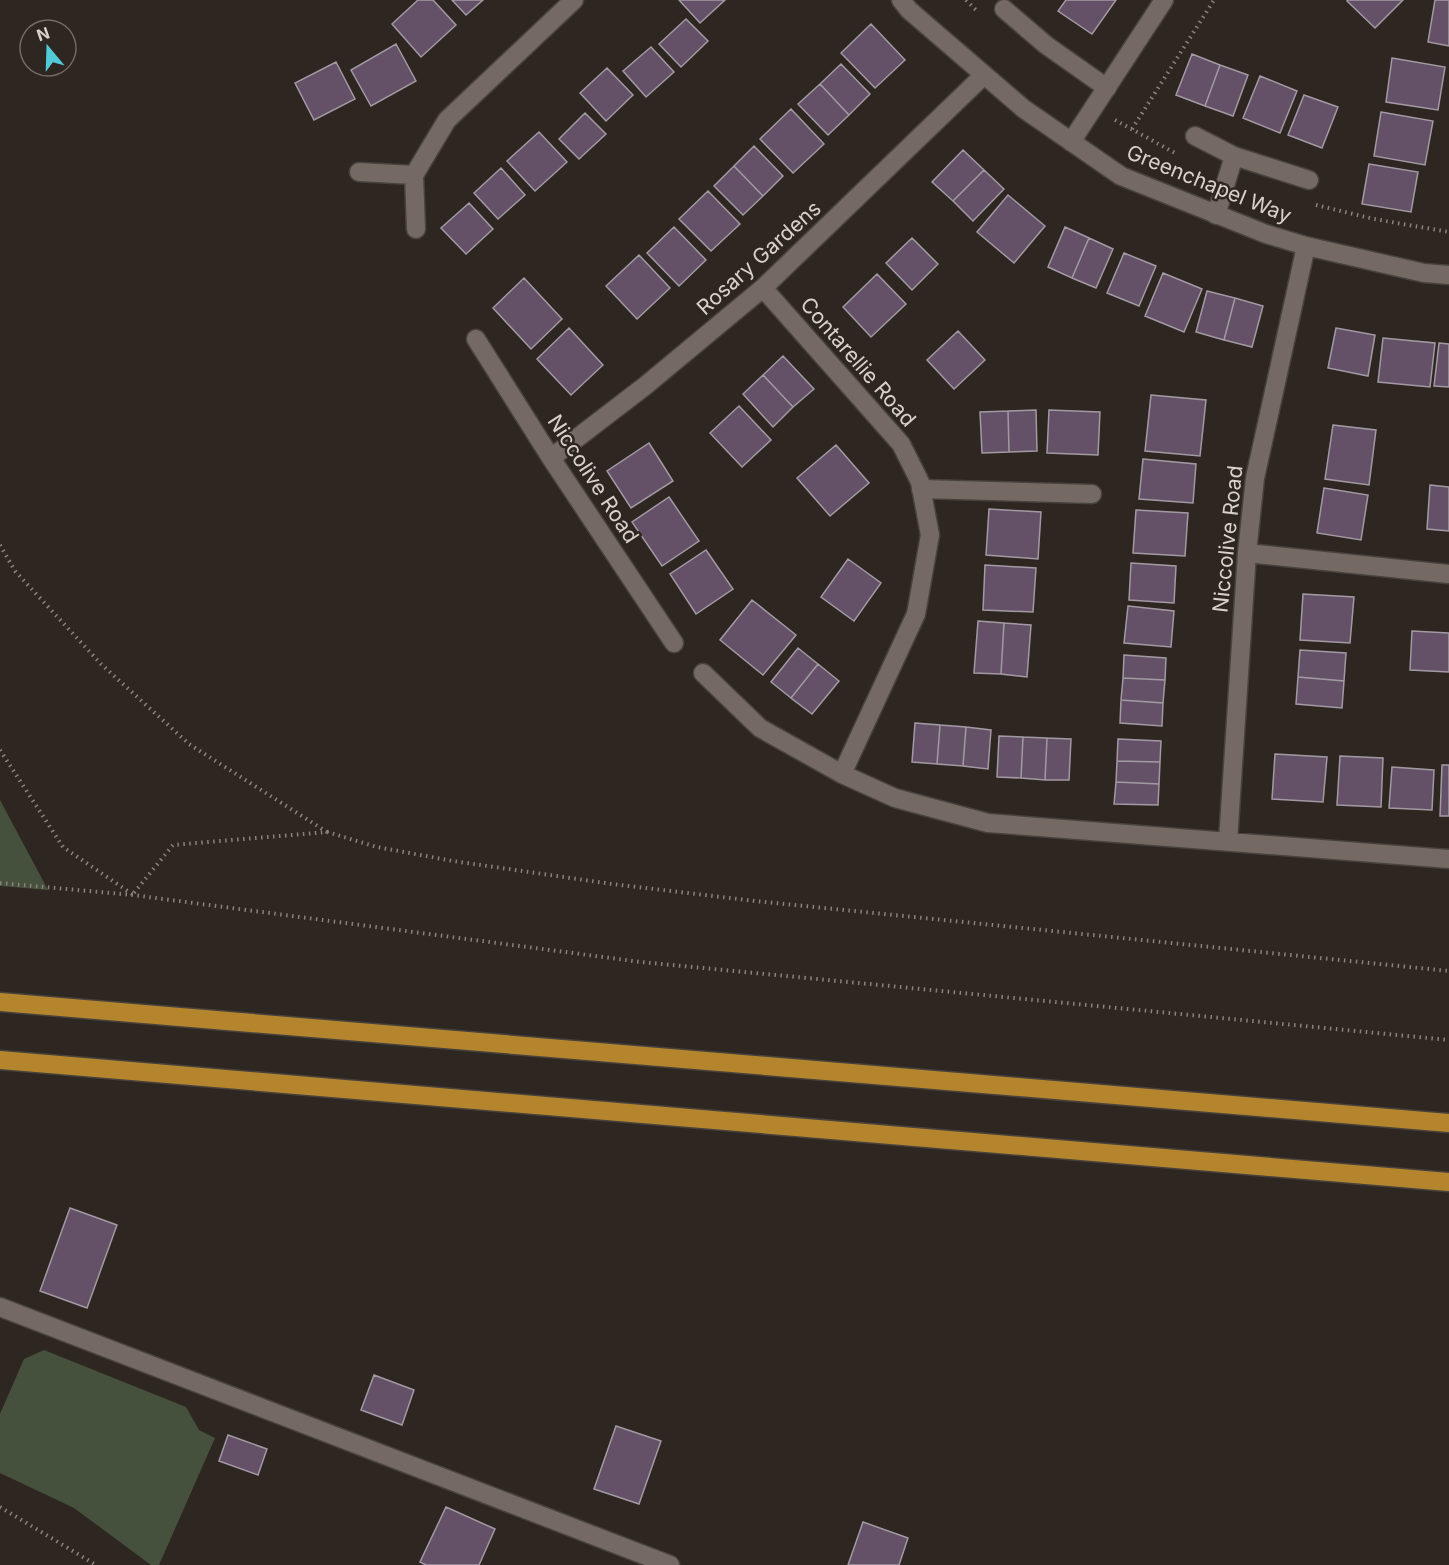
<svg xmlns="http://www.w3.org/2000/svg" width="1449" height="1565" font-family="Inter,sans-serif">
  <rect width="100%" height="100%" fill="#2e2621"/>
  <!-- green -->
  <path fill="#46513d" d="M0 800 48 890 0 886Z
    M44 1350 186 1407 199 1430 215 1438 159 1565H151L74 1508 0 1473V1414L24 1359Z"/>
  <!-- building -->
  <path fill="#645167" stroke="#a29aa3" stroke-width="1.5" d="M418 0H433L456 25 421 57 392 24Z
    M452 0H483L466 15Z
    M679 0H725L700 23Z
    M1066 0H1116L1092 34 1058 11Z
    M1348 0H1403L1375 28 1347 1Z
    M1435 0H1449V46L1428 42Z
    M686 19 708 41 681 67 659 44Z
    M871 24 905 60 875 88 841 53Z
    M396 44 416 81 371 106 351 70Z
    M651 47 674 72 646 97 623 71Z
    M1192 54 1220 65 1205 106 1176 95Z
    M1392 58 1445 67 1438 110 1386 102Z
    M336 62 355 99 314 120 295 83Z
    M841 64 870 94 849 115 820 84Z
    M1220 65 1248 75 1233 116 1205 106Z
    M607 68 633 95 606 121 580 93Z
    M1260 76 1297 91 1280 133 1243 118Z
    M820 84 849 115 828 135 798 104Z
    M1304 95 1338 107 1322 148 1288 135Z
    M791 109 824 144 793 173 760 139Z
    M1381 112 1433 121 1425 165 1374 156Z
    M585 113 606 134 579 159 559 139Z
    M539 132 567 162 535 191 507 161Z
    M754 146 783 176 763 196 734 166Z
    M963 150 984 170 953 201 932 182Z
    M1369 164 1418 172 1411 212 1362 204Z
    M734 166 763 196 743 215 714 186Z
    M501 168 525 195 498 219 474 193Z
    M984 170 1004 189 973 221 953 201Z
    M708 191 740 224 711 251 679 219Z
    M1008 195 1045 226 1014 263 977 232Z
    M469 203 493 229 466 254 441 228Z
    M674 227 706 260 679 286 647 253Z
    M1065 227 1089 238 1072 278 1048 267Z
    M912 238 938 264 912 290 886 263Z
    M1089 238 1113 249 1096 288 1072 278Z
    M1124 253 1156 266 1139 306 1107 293Z
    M639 255 670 288 637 319 606 286Z
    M1163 273 1202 289 1184 332 1145 316Z
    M877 274 906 304 871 337 843 307Z
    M524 278 562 319 531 349 493 308Z
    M1207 291 1235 298 1224 340 1196 332Z
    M1235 298 1263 306 1252 347 1224 340Z
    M569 328 603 365 571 395 537 359Z
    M1336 328 1375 335 1368 376 1328 368Z
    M958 331 985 360 954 389 927 360Z
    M1383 338 1435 343 1430 387 1378 382Z
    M1439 343 1449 344V387L1434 386Z
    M783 356 814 389 793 407 763 375Z
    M763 375 793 407 773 427 743 394Z
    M1151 395 1206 400 1200 456 1145 451Z
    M739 406 771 440 742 467 710 433Z
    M1036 410 1037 451 1009 452 1008 411Z
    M1049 410 1100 412 1098 455 1047 453Z
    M1008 411 1009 452 982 453 980 412Z
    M1333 425 1376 430 1369 485 1325 479Z
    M649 443 673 481 631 508 607 471Z
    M836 445 869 483 830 516 797 478Z
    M1143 459 1196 464 1193 503 1139 499Z
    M1430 485 1449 487V531L1427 529Z
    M1324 488 1368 495 1361 540 1317 533Z
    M669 497 699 541 662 566 632 522Z
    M989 509 1041 512 1038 559 986 555Z
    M1136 510 1188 513 1185 556 1133 553Z
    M706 550 733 589 696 614 670 574Z
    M848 559 881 583 854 621 821 597Z
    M1131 563 1176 566 1174 603 1129 600Z
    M985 565 1036 568 1033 612 983 610Z
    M1303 594 1354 597 1350 643 1300 640Z
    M752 600 796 635 763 675 720 640Z
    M1128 606 1174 611 1171 647 1124 643Z
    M978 621 1004 623 1001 674 974 673Z
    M1004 623 1031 625 1027 677 1001 674Z
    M1412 631 1449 633V672L1410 670Z
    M798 648 818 664 791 698 771 682Z
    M1300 650 1346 653 1344 681 1298 677Z
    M1124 655 1166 658 1165 680 1123 678Z
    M818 664 839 681 812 714 791 698Z
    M1298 677 1344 681 1342 708 1296 704Z
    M1123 678 1165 680 1163 703 1121 700Z
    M1121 700 1163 703 1162 726 1120 723Z
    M915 723 940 725 937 764 912 762Z
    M940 725 966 727 963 766 937 764Z
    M966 727 991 730 988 769 963 766Z
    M999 736 1023 737 1021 778 997 777Z
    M1023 737 1047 738 1045 780 1021 778Z
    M1047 738 1071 739 1069 780H1045Z
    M1118 739 1161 741 1160 762 1117 761Z
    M1275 754 1327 757 1323 802 1272 799Z
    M1340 756 1383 758 1381 807 1337 805Z
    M1117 761 1160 762 1159 784 1116 782Z
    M1442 765H1449V816H1440Z
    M1392 767 1434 770 1432 810 1389 808Z
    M1116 782 1159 784 1158 805 1114 804Z
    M70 1208 117 1225 87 1308 40 1291Z
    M374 1375 414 1390 402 1425 361 1410Z
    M616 1426 661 1441 639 1504 594 1489Z
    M228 1435 267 1449 258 1475 219 1461Z
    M446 1507 495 1529 479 1565H426L420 1562Z
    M863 1522 908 1538 899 1565H848Z"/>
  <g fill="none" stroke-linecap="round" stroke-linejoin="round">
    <!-- lane casing -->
    <g stroke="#48423d" stroke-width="21">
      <path id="lane" d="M1004 9 1046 45 1107 88
        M1195 136 1234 156 1309 180
        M1216 215 1234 156
        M921 489 1092 494
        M0 1307 670 1565"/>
    </g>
    <!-- street casing -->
    <g stroke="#48423d" stroke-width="21">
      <path id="street" d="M901 0 909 10 1024 109 1121 176 1266 234 1306 246 1424 273 1449 275
        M1071 142 1164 0
        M359 172 414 175 447 120 574 0
        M414 175 416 229
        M763 288 901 444 920 482 930 535 916 614 842 774
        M476 339 551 458 674 643
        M551 458 645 386 763 288 984 75
        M1247 553 1449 574
        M703 673 760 728 842 774 895 798 988 823 1449 859
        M1228 841 1247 553 1255 478 1306 246"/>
    </g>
    <!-- highway casing -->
    <g stroke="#48423d" stroke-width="21">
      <path id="highway" d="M0 1002 1449 1123
        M0 1060 1449 1182"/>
    </g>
    <!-- path -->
    <path stroke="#8a837e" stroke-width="4" stroke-dasharray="1.5 4.5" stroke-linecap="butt" d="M966 0 978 12
      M1115 120 1175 153
      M1132 129 1214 0
      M1316 205 1374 219 1449 232
      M0 545 15 571 101 664 189 744 327 832 173 845 133 894
      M0 750 63 847 132 894
      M327 832 377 847 453 861 612 884 755 901 1449 971
      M0 883 133 895 641 962 1449 1040
      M0 1507 96 1565"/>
    <!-- lane -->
    <use href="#lane" stroke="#746963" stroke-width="18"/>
    <!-- street -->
    <use href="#street" stroke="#746963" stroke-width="18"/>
    <!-- highway -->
    <use href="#highway" stroke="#b4852c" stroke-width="18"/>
  </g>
  <g text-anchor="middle" stroke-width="5" stroke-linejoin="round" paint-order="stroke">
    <!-- street labels -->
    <g font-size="21" fill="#d8d2ce" stroke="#2e2621">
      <text transform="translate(1209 184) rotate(22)" y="7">Greenchapel Way</text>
      <text transform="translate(759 258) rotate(-42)" y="7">Rosary Gardens</text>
      <text transform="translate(858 362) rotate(49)" y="7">Contarellie Road</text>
      <text transform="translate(593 479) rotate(57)" y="7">Niccolive Road</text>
      <text transform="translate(1228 539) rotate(-84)" y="7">Niccolive Road</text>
    </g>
  </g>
  <!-- north arrow -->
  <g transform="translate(48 48) rotate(341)"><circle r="28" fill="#2e2621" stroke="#726b66" stroke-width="1.5"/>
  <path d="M0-4.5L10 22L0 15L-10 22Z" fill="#52cbd9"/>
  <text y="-9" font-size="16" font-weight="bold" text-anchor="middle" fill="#d8d2ce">N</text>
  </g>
</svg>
